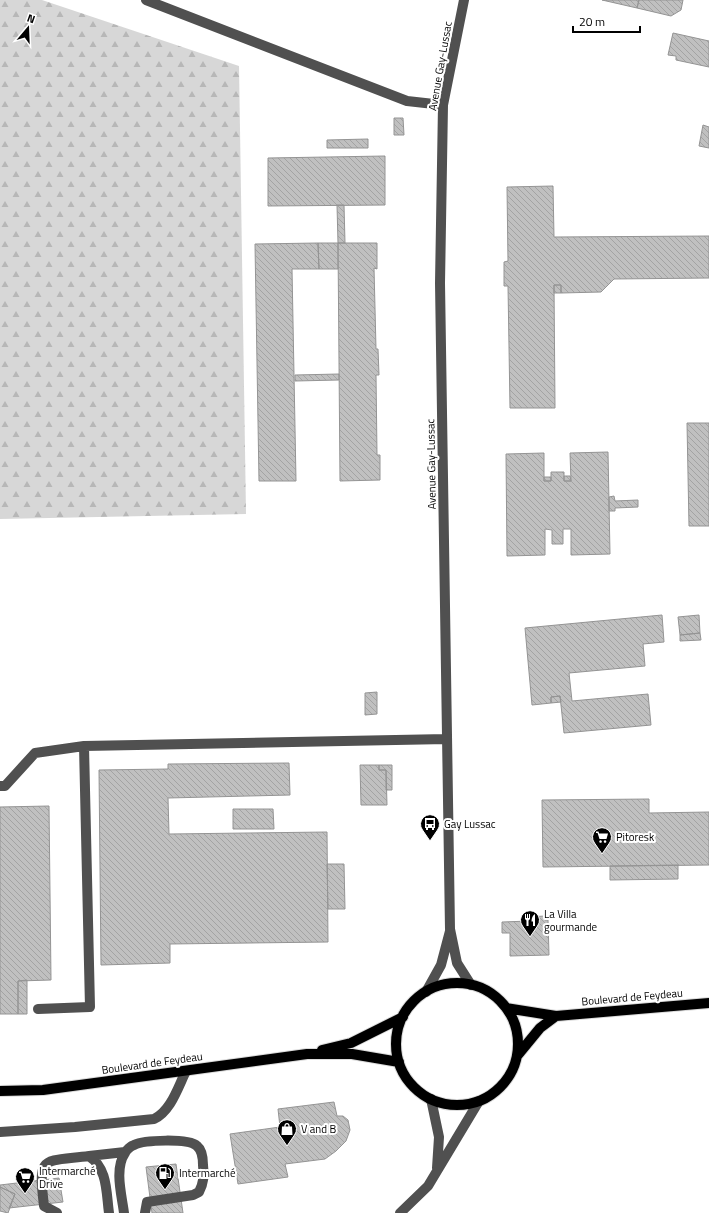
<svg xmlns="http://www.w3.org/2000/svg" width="709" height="1213" font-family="'Titillium Web',sans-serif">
  <defs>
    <pattern id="forest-firs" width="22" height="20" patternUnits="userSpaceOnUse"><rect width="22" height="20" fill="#d7d7d7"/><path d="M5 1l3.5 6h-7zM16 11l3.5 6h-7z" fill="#b7b7b7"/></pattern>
    <pattern id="building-back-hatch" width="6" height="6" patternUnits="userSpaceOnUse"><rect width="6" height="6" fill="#c0c0c0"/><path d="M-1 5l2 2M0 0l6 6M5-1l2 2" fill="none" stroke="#a3a3a3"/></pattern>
  </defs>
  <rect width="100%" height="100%" fill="#fff"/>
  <!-- forest -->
  <path fill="url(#forest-firs)" d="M0 0H42L239 66 246 514 0 519Z"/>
  <!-- building -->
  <path fill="url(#building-back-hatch)" stroke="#949494" d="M602 0H639L637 8Z
    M639 0H683L681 10 671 16 637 8Z
    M673 33 709 41V67L676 60V56L668 55Z
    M394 118H403L404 135H394Z
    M703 125 709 127V148L699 146Z
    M368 139V148H327V140Z
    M385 156V205L268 206V158Z
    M553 186 554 237 709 236V278L614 279 601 292 561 293V285H554L555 408H510L508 286H504V262L508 261 507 187Z
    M337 205H344L345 243H338Z
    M318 243H338V269H319Z
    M318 243 319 269H292L296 481H259L255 244Z
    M338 243H377V269L374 268 376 349H378L379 375H376L377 455H380V480L340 481Z
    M554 285H561V293H554Z
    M339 374V380L295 381V375Z
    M687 423H709V526H689Z
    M608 452 610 554 571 555V529H563V544H552V530L545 529V555L507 556 506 454 544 453V481H551V472H564V481H571L570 453Z
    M564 476H570L571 481H564Z
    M544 477H551V481H544Z
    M614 496 615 501 638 500V507L615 508V511H609V497Z
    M662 615 664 642 643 644 645 666 569 673 572 701 648 694 651 725 564 733 560 696 551 697V703L532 705 525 628Z
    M699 615 700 633 680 635 678 617Z
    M700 633 701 640 680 641V635Z
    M377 692V714L365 715V693Z
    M560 696 561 702 551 703V697Z
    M289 763 290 795 168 798 169 834 327 832 328 942 170 944V963L101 965 99 770 168 769V764Z
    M360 765H379V770H386L387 805H361Z
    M379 765H392V790H386V770H379Z
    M649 799V813L709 812V865L543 867 542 800Z
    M49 806 51 980 18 981V1014H0V807Z
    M233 809H273L274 829H233Z
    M327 864H344L345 909H328Z
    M678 865V879L610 880V866Z
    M545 916V920H548L549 955 510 956V933H502V922L530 921 529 917Z
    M27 980V1014H18V981Z
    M334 1102 337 1116H343L348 1120 350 1130 346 1141 336 1151 325 1159 285 1164 288 1177 238 1184 230 1134 280 1127 278 1109Z
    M176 1164 183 1213H152L146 1167Z
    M59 1178 63 1202 9 1208 15 1194 0 1187V1185Z
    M0 1187 15 1194 8 1213 0 1211Z"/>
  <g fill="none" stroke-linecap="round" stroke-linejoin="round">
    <!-- major casing -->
    <g stroke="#dbdbdb" stroke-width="12">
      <path id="major" d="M396 1044a61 61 0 1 1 122 0a61 61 0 1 1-122 0Z
        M506 1008 556 1016 709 1003
        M322 1050 351 1043 403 1017
        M517 1056 540 1028 556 1016
        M0 1091 43 1090 307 1054H352L399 1062"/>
    </g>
    <!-- minor -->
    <path stroke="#505050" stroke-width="10" d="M146 0 407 101 443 105
      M464 0 443 105 440 283 450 929 457 963 471 985
      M0 786H5L35 753 84 746
      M426 992 441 965 450 931
      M38 1009 90 1007 84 746 447 739
      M431 1099 439 1137 437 1168
      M0 1132 75 1127 154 1119C171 1111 178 1087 186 1071
      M89 1156 125 1152
      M57 1213 44 1206C38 1155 41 1162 89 1156 108 1169 106 1192 109 1213
      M124 1213C122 1196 114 1169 125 1153 126 1150 131 1146 134 1145 144 1140 188 1138 197 1146 202 1150 203 1159 203 1165 204 1176 204 1182 199 1192L193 1195 147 1202 145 1213
      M400 1213 428 1186 479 1101"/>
    <!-- major -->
    <use href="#major" stroke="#000" stroke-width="10"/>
  </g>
  <!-- icons -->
  <defs>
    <g id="bus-pin" transform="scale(1)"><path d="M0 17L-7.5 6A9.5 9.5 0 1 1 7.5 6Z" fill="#000" stroke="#fff"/><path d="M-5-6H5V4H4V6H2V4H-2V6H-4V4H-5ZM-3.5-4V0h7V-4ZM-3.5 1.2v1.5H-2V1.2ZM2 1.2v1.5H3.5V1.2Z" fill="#fff"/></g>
    <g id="supermarket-pin" transform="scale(1)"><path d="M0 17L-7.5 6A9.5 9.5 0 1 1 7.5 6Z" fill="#000" stroke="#fff"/><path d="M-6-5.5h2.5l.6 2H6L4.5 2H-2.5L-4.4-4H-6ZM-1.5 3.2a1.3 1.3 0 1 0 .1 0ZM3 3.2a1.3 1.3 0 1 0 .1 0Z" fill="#fff"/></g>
    <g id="restaurant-pin" transform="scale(1)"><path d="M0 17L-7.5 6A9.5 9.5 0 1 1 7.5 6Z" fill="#000" stroke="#fff"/><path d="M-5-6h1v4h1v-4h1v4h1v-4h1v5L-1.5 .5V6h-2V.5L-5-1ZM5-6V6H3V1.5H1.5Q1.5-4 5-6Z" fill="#fff"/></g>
    <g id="shop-pin" transform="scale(1)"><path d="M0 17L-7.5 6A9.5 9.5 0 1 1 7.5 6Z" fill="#000" stroke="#fff"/><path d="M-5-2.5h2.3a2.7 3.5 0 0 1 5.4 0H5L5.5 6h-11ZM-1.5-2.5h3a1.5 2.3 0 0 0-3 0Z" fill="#fff"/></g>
    <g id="fuel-pin" transform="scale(1)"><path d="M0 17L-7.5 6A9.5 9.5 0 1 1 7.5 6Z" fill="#000" stroke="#fff"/><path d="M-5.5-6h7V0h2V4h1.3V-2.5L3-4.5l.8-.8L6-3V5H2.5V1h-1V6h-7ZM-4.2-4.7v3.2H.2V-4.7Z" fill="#fff"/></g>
  </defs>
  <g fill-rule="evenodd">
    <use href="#bus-pin" x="430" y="824"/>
    <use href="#supermarket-pin" x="602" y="837"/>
    <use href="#restaurant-pin" x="530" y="920"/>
    <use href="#shop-pin" x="287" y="1129"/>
    <use href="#fuel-pin" x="165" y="1173"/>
    <use href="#supermarket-pin" x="25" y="1177"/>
  </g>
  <g text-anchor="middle" stroke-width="4" stroke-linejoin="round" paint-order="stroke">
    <!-- street labels -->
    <g font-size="11" fill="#000" stroke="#fff">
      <text transform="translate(440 66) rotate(-80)" y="4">Avenue Gay-Lussac</text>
      <text transform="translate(431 464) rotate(-91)" y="4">Avenue Gay-Lussac</text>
      <text transform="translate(632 997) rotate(-5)" y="4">Boulevard de Feydeau</text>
      <text transform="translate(152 1063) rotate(-8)" y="4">Boulevard de Feydeau</text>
    </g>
    <!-- poi labels -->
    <g font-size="11" fill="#000" stroke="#fff" text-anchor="start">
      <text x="444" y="828">Gay Lussac</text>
      <text x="616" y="841">Pitoresk</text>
      <text x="544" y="918">La Villa<tspan x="544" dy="13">gourmande</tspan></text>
      <text x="301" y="1133">V and B</text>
      <text x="39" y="1175">Intermarché<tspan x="39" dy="13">Drive</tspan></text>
      <text x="179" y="1177">Intermarché</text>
    </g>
  </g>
  <!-- north arrow -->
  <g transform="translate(28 28) rotate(19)" stroke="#ffffff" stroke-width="3" paint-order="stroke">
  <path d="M0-3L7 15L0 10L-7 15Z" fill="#000000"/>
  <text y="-6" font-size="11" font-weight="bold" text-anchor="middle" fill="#000000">N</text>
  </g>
  <!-- scale -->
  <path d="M573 26v6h67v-6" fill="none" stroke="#000000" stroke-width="2"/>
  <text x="579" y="26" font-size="12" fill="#000000" stroke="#ffffff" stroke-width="3" paint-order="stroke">20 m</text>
</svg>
